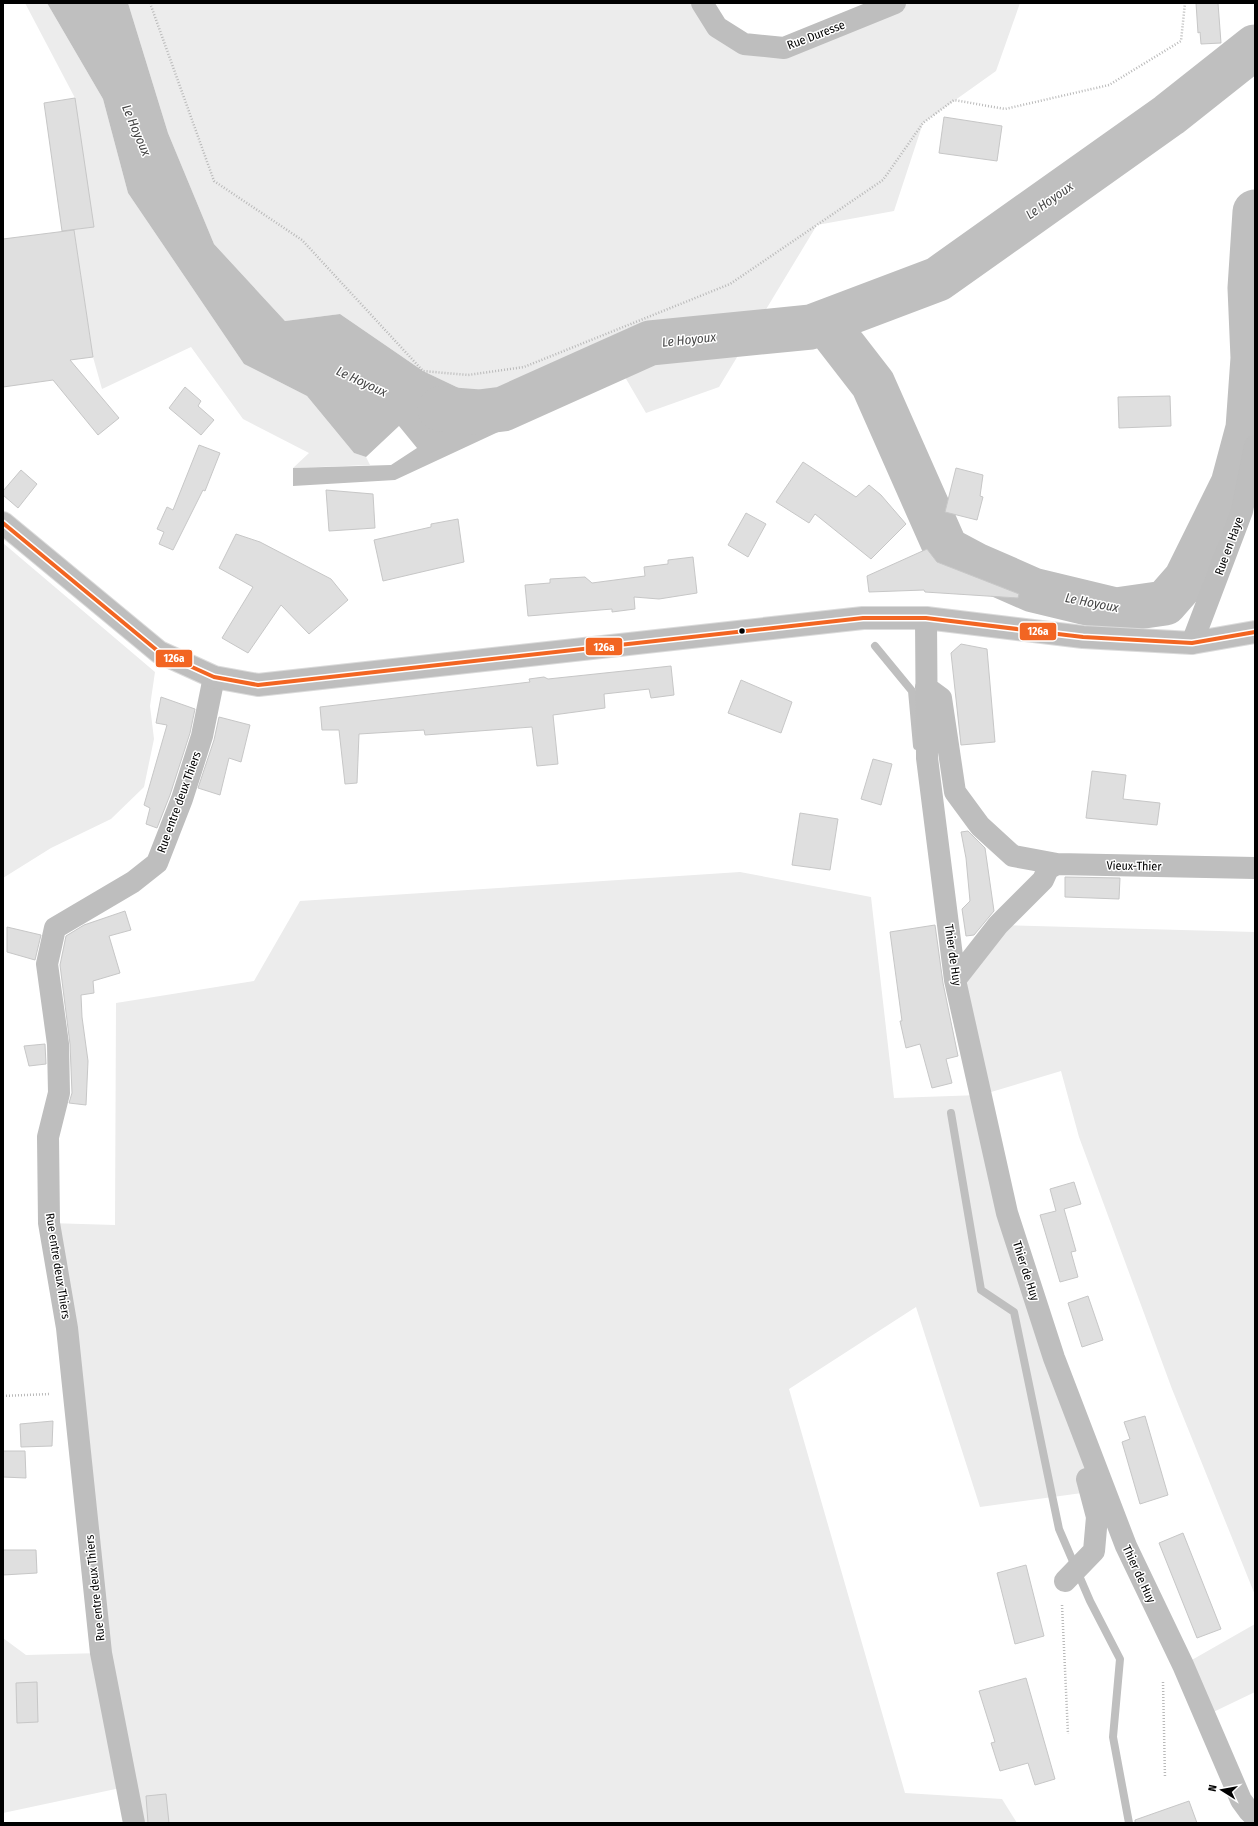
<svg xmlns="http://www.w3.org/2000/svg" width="1258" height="1826" font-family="'Fira Sans Condensed',sans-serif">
  <rect width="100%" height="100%" fill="#fff"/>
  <!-- green -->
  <path fill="#ececec" d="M25 3H47L103 99 128 193 244 364 307 396 354 453 366 457 370 465 293 468 309 453 243 419 191 347 102 389 93 357 74 230 93 227 75 98Z
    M128 3H702L717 27 784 48 895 3H1020L996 71 923 123 894 211 817 225 719 387 646 413 622 372 503 409 423 371 340 314 285 321 214 244 168 133Z
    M3 543 155 672 150 706 154 739 144 787 111 819 51 848 3 878Z
    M740 872 871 897 894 1098 980 1095 955 980 998 925 1255 932V1595L1172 1389 1079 1137 1061 1071 981 1095 1104 1490 980 1507 916 1307 789 1389 905 1793 1002 1799 1017 1823H134L125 1787 3 1813V1638L26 1655 101 1653 49 1223 115 1225 116 1003 254 981 300 901Z
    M1255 1624V1692L1205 1716 1183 1665Z"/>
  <!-- water -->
  <path fill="#bfbfbf" d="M47 3H128L168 133 214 244 285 321 340 314 423 371 503 409 511 426 395 480 293 486V468L391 465 417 448 399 426 366 457 354 453 307 396 244 364 128 193 103 99Z"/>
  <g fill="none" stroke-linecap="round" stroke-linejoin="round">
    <!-- stream -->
    <path stroke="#bfbfbf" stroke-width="8" d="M875 646 912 691 917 746
      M951 1113 981 1290 1014 1312 1059 1529 1090 1601 1120 1659 1113 1737 1129 1823"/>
    <!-- river -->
    <path stroke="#bfbfbf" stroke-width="45" d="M825 322 873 384 946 549 976 565 1033 590 1116 610 1165 603 1186 579 1233 484 1248 428 1253 358 1250 288 1255 212
      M440 409 479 412 503 409 650 343 811 327 938 279 1169 115 1255 47"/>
  </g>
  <!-- building -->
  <path fill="#dfdfdf" stroke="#c7c7c7" d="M1196 3H1218L1221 43 1201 44 1200 32 1198 33Z
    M75 98 94 227 62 231 44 103Z
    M944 117 1002 126 997 161 939 153Z
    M74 230 93 357 70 360 119 418 98 435 53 380 3 387V239Z
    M185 387 201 401 198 406 214 420 201 435 169 408Z
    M1170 396 1171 426 1119 428 1118 397Z
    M199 445 220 453 205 491 203 490 173 550 159 544 164 532 157 529 167 507 173 510Z
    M803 462 856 497 869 485 881 495 906 524 871 559 815 514 809 523 776 502Z
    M956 468 983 475 980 496 983 497 977 520 945 512Z
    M21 470 37 484 18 508 3 495V491Z
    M326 490 373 494 375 528 329 531Z
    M746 513 766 524 748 557 728 545Z
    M458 519 464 562 383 581 374 540 431 527V524Z
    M236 534 260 542 331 579 348 600 309 634 281 605 248 653 222 638 253 587 219 568Z
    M927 549 937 562 1019 594 1018 598 925 592 924 590 869 592 867 576Z
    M693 557 697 593 659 599 634 597 635 609 612 612V609L528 616 525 585 550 583V579L585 577 592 583 645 576 644 567 668 564V560Z
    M961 644 987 649 995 742 961 745 951 653Z
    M671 666 674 695 651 698 649 689 604 694 605 708 553 715 558 764 537 766 532 727 425 735 424 730 359 734 357 783 345 784 339 730H322L320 707 530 682 529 679 544 677 548 679Z
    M741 680 792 702 781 733 728 713Z
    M161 697 195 709 190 733 170 795 157 828 146 824 150 808 144 805 167 725 156 723Z
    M219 717 250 725 241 762 229 758 220 795 198 788 214 740Z
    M873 759 892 764 881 805 861 799Z
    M1092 771 1126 775 1123 799 1160 803 1157 825 1086 818Z
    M800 813 838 819 830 870 792 865Z
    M968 831 985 848 994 911 974 935 966 936 962 909 970 901 966 858 961 832Z
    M1065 877 1120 878 1119 899 1065 897Z
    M125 911 131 930 109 936 120 973 93 981 94 993 81 995 82 1017 88 1061 86 1105 69 1103 72 1093 70 1044 60 965 66 936 84 925Z
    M935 925 943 983 958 1056 946 1059 952 1083 932 1088 920 1044 906 1048 900 1021H902L890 932Z
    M7 927 41 935 35 960 7 952Z
    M45 1044 46 1064 29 1066 24 1046Z
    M1074 1182 1081 1204 1064 1209 1076 1251 1071 1252 1078 1277 1060 1282 1040 1215 1056 1211 1050 1189Z
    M1088 1296 1103 1340 1082 1347 1068 1303Z
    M1145 1416 1168 1495 1140 1504 1122 1442 1130 1439 1124 1422Z
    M53 1421 52 1446 21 1447 20 1424Z
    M3 1451H25L26 1478 3 1477Z
    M1183 1533 1221 1629 1197 1638 1159 1543Z
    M3 1550H36L37 1573 3 1575Z
    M1026 1565 1044 1636 1015 1644 997 1573Z
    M1026 1678 1055 1779 1035 1785 1028 1763 1000 1771 991 1743 995 1742 979 1691Z
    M37 1682 38 1722 17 1723 16 1683Z
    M166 1794 169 1823H148L146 1796Z
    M1189 1801 1197 1823H1135V1820Z"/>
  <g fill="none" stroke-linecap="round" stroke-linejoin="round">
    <!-- major casing -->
    <g stroke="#dbdbdb" stroke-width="24">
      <path id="major" d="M3 523 159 652 214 677 258 685 863 618H926L1083 637 1192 643 1255 632"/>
    </g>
    <!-- path -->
    <path stroke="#b9b9b9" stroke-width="2.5" stroke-dasharray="1 2" stroke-linecap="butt" d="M150 3 214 181 302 240 423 371 468 375 524 367 730 284 883 180 923 123 954 100 1005 109 1109 85 1181 41 1185 3
      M3 1396 50 1394
      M1062 1605 1068 1734
      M1163 1682 1165 1778"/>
    <!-- minor -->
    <path stroke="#bebebe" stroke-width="22" d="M702 3 717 27 744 44 784 48 895 3
      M926 618 927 758 955 980 1007 1213 1054 1358 1126 1546 1183 1665 1241 1800 1249 1811 1255 1817
      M1192 643 1242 511 1255 446
      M926 687 941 698 955 792 980 826 1013 856 1057 864 1255 868
      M955 980 998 925 1043 880 1048 869 1057 864
      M1065 1581 1094 1551 1097 1517 1087 1479
      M134 1823 101 1653 67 1328 49 1223 48 1137 59 1093 58 1044 47 964 55 928 133 882 157 863 182 799 202 736 214 677"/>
    <!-- major -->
    <use href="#major" stroke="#bebebe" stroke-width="22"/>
    <!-- bus-1 casing -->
    <g stroke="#fff" stroke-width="7">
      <path id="bus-1" d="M3 523 159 652 214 677 258 685 863 618H926L1083 637 1192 643 1255 632"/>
    </g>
    <!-- bus-1 -->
    <use href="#bus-1" stroke="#f26522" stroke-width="4"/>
  </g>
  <!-- markers -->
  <circle fill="#000" stroke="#fff" stroke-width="1.5" cx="742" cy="631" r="3.5"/>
  <g text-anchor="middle" stroke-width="3" stroke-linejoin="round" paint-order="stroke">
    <!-- street labels -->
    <g font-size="12" fill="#000" stroke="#fff">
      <text transform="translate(816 35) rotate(-21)" y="4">Rue Duresse</text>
      <text transform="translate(1229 546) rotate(-70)" y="4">Rue en Haye</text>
      <text transform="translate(179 802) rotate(-70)" y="4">Rue entre deux Thiers</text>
      <text transform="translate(1134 866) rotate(1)" y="4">Vieux-Thier</text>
      <text transform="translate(953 955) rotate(82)" y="4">Thier de Huy</text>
      <text transform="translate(58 1266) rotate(81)" y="4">Rue entre deux Thiers</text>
      <text transform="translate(1026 1271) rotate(72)" y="4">Thier de Huy</text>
      <text transform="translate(1139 1574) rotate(65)" y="4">Thier de Huy</text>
      <text transform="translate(95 1588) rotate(-96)" y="4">Rue entre deux Thiers</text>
    </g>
    <!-- water labels -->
    <g font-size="13" font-style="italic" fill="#444" stroke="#fff">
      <text transform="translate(137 130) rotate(67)" y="5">Le Hoyoux</text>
      <text transform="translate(1049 200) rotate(-35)" y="5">Le Hoyoux</text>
      <text transform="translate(689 339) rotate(-6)" y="5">Le Hoyoux</text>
      <text transform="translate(362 381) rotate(25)" y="5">Le Hoyoux</text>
      <text transform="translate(1092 602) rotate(11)" y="5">Le Hoyoux</text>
    </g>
  </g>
  <g stroke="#fff" stroke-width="1.5">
    <rect x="1019" y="622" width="38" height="19" rx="4" fill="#f26522"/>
    <rect x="585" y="637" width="38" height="19" rx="4" fill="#f26522"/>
    <rect x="155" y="649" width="38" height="19" rx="4" fill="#f26522"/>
  </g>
  <g font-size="11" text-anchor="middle" font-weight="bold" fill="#fff">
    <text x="1038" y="635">126a</text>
    <text x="604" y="651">126a</text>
    <text x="174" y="662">126a</text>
  </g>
  <!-- border -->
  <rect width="1258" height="1826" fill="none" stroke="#000000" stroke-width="8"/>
  <!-- north arrow -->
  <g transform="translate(1222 1790) rotate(281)" stroke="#ffffff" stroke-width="3" paint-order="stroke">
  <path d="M0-3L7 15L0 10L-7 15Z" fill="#000000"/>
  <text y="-6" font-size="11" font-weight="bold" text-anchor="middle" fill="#000000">N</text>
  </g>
</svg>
